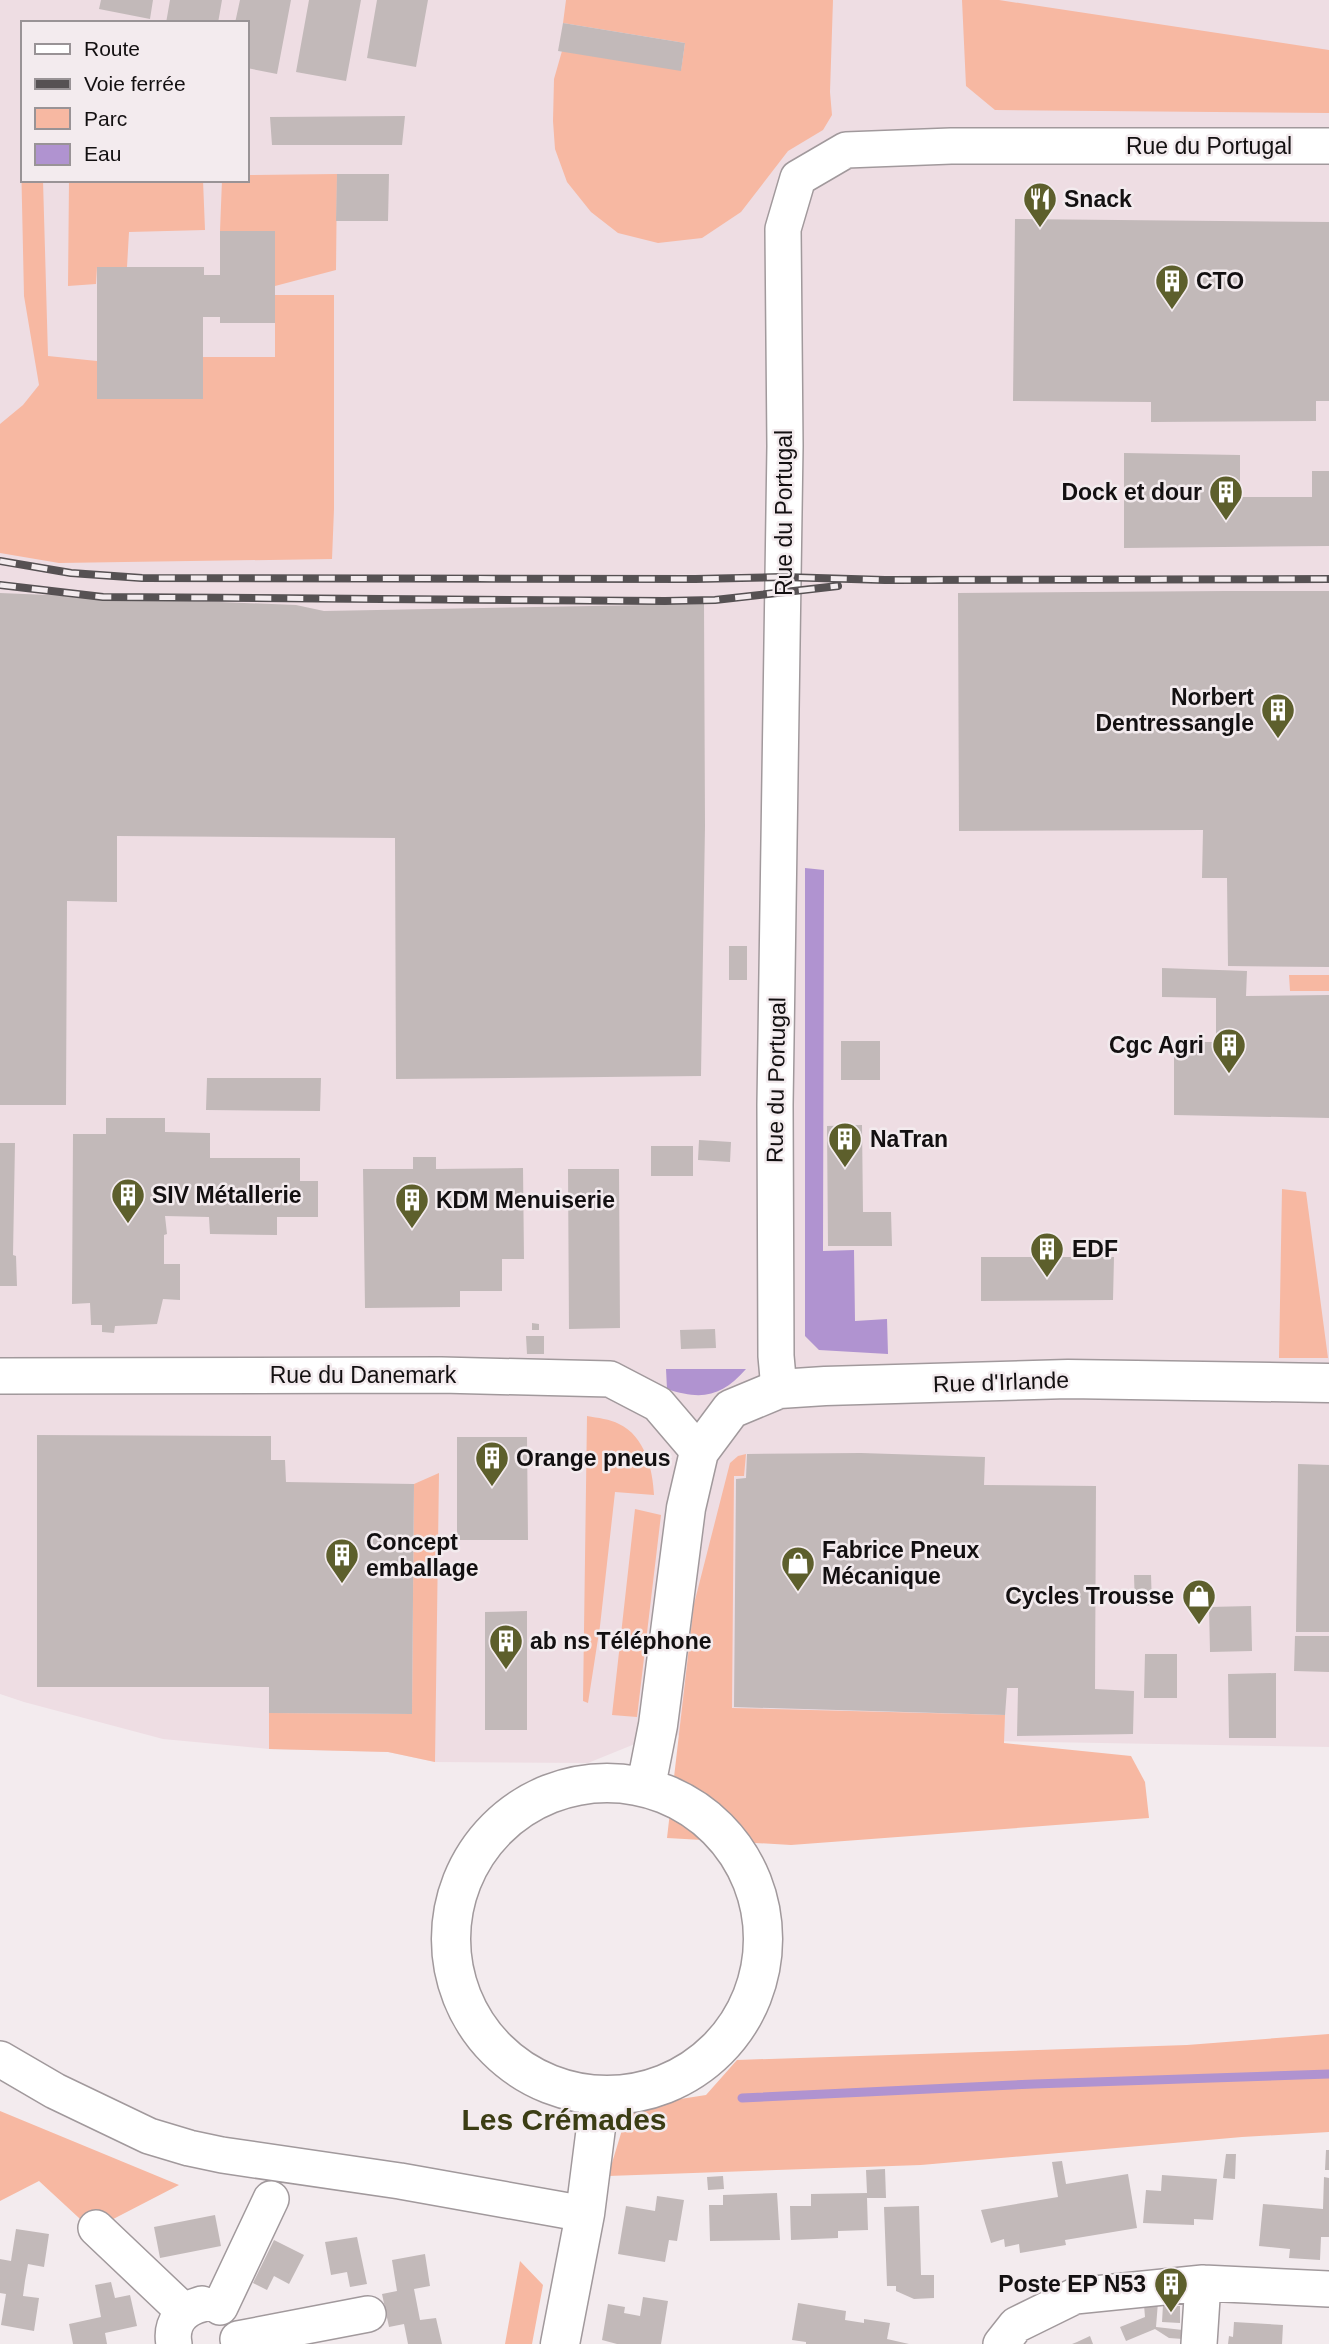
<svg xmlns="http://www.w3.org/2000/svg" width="1329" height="2344" font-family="Helvetica,sans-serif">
  <rect width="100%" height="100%" fill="#f3ebee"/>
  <!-- built -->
  <path fill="#eedde3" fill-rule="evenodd" d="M0 0H1329V1747L657 1735 588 1763 435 1762 388 1752 269 1749 163 1739 24 1702 0 1694ZM23 23H247V180H23Z"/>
  <!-- green -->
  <path fill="#f7b8a2" d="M566 0H833L830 92 832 115 823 130 788 151 741 212 702 238 658 243 618 233 591 212 567 182 555 149 553 121 554 79 562 51 681 70 685 43 563 23Z
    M962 0H999L1329 50V113L995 110 966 86Z
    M21 157 23 158V180H43L48 356 97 361V399H203V357H275V295H334V509L332 559 59 563 0 553V424L23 405 39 385 24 296Z
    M337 174 336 270 275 286V231H220L222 180H247V175Z
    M69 180H203L205 230 129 232 127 267H97L96 284 68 286Z
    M1289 975H1329V991H1290Z
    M1282 1189 1306 1192 1328 1358H1279Z
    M587 1416C598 1418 610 1419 619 1424 645 1436 653 1470 654 1495L615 1492 600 1626 588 1703 583 1701Z
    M746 1454 744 1476H734L732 1708 1005 1715 1004 1743 1131 1756 1145 1782 1149 1818 791 1845 667 1838 694 1604 730 1463 738 1456Z
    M439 1473 435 1762 388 1752 269 1749V1713L412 1714 414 1484Z
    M635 1509 661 1515 637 1717 612 1715Z
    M1329 2034V2132L1242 2137 921 2165 608 2176 629 2107 706 2095 737 2060 1187 2045Z
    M0 2111 179 2185 92 2230 39 2181 0 2201Z
    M520 2261 543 2285 532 2344H505Z"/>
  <!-- water -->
  <path fill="#b093d0" d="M805 868 824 870 823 1251 854 1250 855 1321 887 1319 888 1354 819 1350 805 1336Z
    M666 1369H746C722 1396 703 1401 667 1389Z"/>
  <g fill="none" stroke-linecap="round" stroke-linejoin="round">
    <!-- stream -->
    <path stroke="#b093d0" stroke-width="9" d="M742 2098 1034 2084 1329 2074"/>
  </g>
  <!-- building -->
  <path fill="#c2b9b9" d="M101 0H153L150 19 99 9Z
    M170 0H222L218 23H166Z
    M240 0H291L277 74 247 68V23H235Z
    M309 0H361L346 81 296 72Z
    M377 0H428L416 67 367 58Z
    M563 23 685 43 681 71 558 51Z
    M405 116 402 145H272L270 117Z
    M337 174H389L388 221H336Z
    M1015 219 1329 222V401H1316V421L1151 422V402L1013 401Z
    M220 231H275V323H220V317H203V399H97V267H204V275H220Z
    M1124 453 1240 455V497H1312V471H1329V546L1124 548Z
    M1226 591H1329V967L1228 966 1227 878H1202L1203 830 959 831 958 593Z
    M0 593 296 605 324 611 704 604 705 826 701 1076 396 1079 395 838 117 836V902L67 901 66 1105H0Z
    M729 946H747V980H729Z
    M1162 968 1247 971 1246 996 1329 995V1118L1174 1115V1042H1216V998L1162 997Z
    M841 1041H880V1080H841Z
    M207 1078H321L320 1111 206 1110Z
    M106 1118H165V1132L210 1133V1158H300V1181H318V1217H277V1235L210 1234 209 1217 165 1216 167 1234 164 1235V1264H180V1300L163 1299 157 1324 115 1326 114 1333 102 1332V1325H91L90 1303 72 1304 73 1134H106Z
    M862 1125 863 1212H891L892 1246H828L827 1126Z
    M699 1140 731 1142 730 1162 698 1160Z
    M0 1143H15L13 1255 16 1256 17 1286H0Z
    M651 1146H693V1176H651Z
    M413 1157H436V1169L523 1168 524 1259H502V1291H460V1307L365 1308 363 1169H413Z
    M568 1169H619L620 1328 569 1329Z
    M981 1257H1114L1113 1300 981 1301Z
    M532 1323 539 1324V1330H532Z
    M715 1329 716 1348 681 1349 680 1330Z
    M526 1336H544V1354H527Z
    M37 1435 271 1436V1460H285L286 1482 414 1484 412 1714 269 1713V1687H37Z
    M457 1437H527L528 1540H457Z
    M861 1453 985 1457 984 1485 1096 1486 1095 1689 1134 1691 1133 1734 1017 1736 1018 1688H1007L1005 1715 734 1707 736 1479 746 1478 747 1454Z
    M1298 1464 1329 1465V1632H1296Z
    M1134 1575H1151L1152 1605 1135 1606Z
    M1251 1606 1252 1651 1210 1652 1209 1607Z
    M527 1611V1730H485V1612Z
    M1295 1636H1329V1672L1294 1671Z
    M1145 1654H1177V1698H1144Z
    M1276 1673V1738H1229L1228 1674Z
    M1326 2150H1329V2170H1325Z
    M1226 2154H1236L1235 2179 1223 2178Z
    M1062 2161 1066 2184 1128 2174 1137 2228 1065 2240 1066 2245 1020 2253 1019 2244 1005 2247 1004 2239 991 2243 981 2210 1058 2197 1052 2162Z
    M885 2169 886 2198H867L868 2230 838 2231V2238L791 2240 790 2206H811V2194L867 2193 866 2170Z
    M1162 2175 1217 2179 1213 2220 1194 2219V2225L1143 2223 1146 2190 1161 2191Z
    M723 2176 724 2189 708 2190 707 2177Z
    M1324 2177 1329 2178V2237H1321L1320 2260 1289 2258 1290 2249 1259 2246 1263 2204 1323 2209Z
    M777 2193 780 2240 710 2241 709 2205H723V2195Z
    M657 2196 684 2200 677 2241 669 2240 665 2262 618 2254 626 2206 655 2211Z
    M919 2206 921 2275H934V2298L914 2299 896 2291V2286H887L884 2207Z
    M215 2215 221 2246 160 2258 154 2227Z
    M16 2229 49 2234 44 2267 28 2264 25 2281 23 2296 39 2298 34 2331 1 2325 6 2294 0 2293V2259L11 2261Z
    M357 2237 367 2284 350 2287 347 2272 331 2275 325 2242Z
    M274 2240 304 2255 289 2284 274 2276 267 2290 253 2283Z
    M425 2254 430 2286 414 2289 420 2320 436 2318 442 2344H408L404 2324 389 2327 382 2294 397 2291 392 2260Z
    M111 2282 115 2298 130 2295 137 2326 105 2333 107 2344H73L69 2324 101 2317 95 2285Z
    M643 2297 668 2301 661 2344H617L602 2340 608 2304 625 2307 624 2313 640 2316Z
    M1158 2302 1156 2327 1183 2330V2339L1169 2338 1155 2329 1126 2341 1120 2327 1145 2317 1144 2305Z
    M798 2303 846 2311 845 2320 864 2323V2319L890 2323 887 2339 909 2344H806V2342L792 2340Z
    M1163 2305 1180 2306V2323L1162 2322Z
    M1234 2322 1283 2325 1282 2344H1228L1229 2336 1233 2337Z
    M1090 2336 1093 2344H1072L1077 2342Z"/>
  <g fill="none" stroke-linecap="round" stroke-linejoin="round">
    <!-- street casing -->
    <g stroke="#a1999c" stroke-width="38">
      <path id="street" d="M0 1376 441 1375 610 1379 658 1404 699 1452
        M779 1389 776 1356 775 1105 785 446 783 229 798 178 846 150 951 146H1329
        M0 2059 55 2091 149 2136 189 2148 222 2155 400 2181 585 2214
        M96 2228 174 2302 183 2313
        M220 2307 271 2199
        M238 2339 368 2314
        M174 2344C170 2323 182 2309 202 2304
        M1001 2344 1016 2325 1075 2296 1203 2283 1329 2289
        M1199 2344 1203 2283"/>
    </g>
    <!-- secondary casing -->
    <g stroke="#a1999c" stroke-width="41">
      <path id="secondary" d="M451 1939a156 156 0 1 1 312 0a156 156 0 1 1-312 0Z
        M646 1786 658 1725 686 1508 699 1452 731 1409 779 1389 825 1386 1068 1379 1329 1383
        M560 2344 585 2214 600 2096"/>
    </g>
    <!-- street -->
    <use href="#street" stroke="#fff" stroke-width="35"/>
    <!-- secondary -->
    <use href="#secondary" stroke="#fff" stroke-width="38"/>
    <!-- rail casing -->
    <g stroke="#565153" stroke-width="8">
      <path id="rail" d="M0 561 71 573 142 578 695 579 783 577 885 580 1329 579
        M0 585 103 597 665 601 715 600 838 586"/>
    </g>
    <!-- rail -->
    <use href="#rail" stroke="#f3ebee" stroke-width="5" stroke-dasharray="16" stroke-linecap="butt"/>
  </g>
  <!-- icons -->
  <defs>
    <g id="restaurant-pin" transform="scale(1.75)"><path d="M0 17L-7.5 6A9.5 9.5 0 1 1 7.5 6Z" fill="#5d5f2c" stroke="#f3ebee"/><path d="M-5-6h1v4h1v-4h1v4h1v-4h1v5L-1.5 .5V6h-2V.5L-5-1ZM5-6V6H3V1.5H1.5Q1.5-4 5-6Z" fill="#fff"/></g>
    <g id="building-pin" transform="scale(1.75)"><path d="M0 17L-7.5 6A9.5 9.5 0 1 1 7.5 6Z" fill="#5d5f2c" stroke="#f3ebee"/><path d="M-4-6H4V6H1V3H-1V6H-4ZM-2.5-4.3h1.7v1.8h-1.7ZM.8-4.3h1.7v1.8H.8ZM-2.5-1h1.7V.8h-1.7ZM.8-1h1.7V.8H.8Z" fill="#fff"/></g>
    <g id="shop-pin" transform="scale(1.75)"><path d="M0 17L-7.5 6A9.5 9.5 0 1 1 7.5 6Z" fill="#5d5f2c" stroke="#f3ebee"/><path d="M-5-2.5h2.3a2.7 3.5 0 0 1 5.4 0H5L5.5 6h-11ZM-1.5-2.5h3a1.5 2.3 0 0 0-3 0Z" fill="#fff"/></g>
  </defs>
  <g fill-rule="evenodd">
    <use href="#restaurant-pin" x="1040" y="199"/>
    <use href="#building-pin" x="1172" y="281"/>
    <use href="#building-pin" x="1226" y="492"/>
    <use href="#building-pin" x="1278" y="710"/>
    <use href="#building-pin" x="1229" y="1045"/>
    <use href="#building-pin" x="845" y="1139"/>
    <use href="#building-pin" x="128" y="1195"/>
    <use href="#building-pin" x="412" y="1200"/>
    <use href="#building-pin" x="1047" y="1249"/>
    <use href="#building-pin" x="492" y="1458"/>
    <use href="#building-pin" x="342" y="1555"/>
    <use href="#shop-pin" x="798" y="1563"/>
    <use href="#shop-pin" x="1199" y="1596"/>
    <use href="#building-pin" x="506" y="1641"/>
    <use href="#building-pin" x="1171" y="2284"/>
  </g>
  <g text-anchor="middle" stroke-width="5" stroke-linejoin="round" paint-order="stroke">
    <!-- street labels -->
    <g font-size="23" fill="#131011" stroke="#f3ebee">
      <text x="1209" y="154">Rue du Portugal</text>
      <text transform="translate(784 513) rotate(-90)" y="8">Rue du Portugal</text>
      <text transform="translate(776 1080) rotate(-89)" y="8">Rue du Portugal</text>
      <text x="363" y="1383">Rue du Danemark</text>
      <text transform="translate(1001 1382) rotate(-2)" y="8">Rue d'Irlande</text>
    </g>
    <!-- poi labels -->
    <g font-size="23" font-weight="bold" fill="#131011" stroke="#f3ebee" text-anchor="start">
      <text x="1064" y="207">Snack</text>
      <text x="1196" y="289">CTO</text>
      <text x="1202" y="500" text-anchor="end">Dock et dour</text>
      <text x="1254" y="705" text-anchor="end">Norbert<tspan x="1254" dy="26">Dentressangle</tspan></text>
      <text x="1204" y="1053" text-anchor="end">Cgc Agri</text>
      <text x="870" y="1147">NaTran</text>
      <text x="152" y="1203">SIV Métallerie</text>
      <text x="436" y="1208">KDM Menuiserie</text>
      <text x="1072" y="1257">EDF</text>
      <text x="516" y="1466">Orange pneus</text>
      <text x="366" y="1550">Concept<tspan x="366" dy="26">emballage</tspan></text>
      <text x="822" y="1558">Fabrice Pneux<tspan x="822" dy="26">Mécanique</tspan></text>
      <text x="1174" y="1604" text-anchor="end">Cycles Trousse</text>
      <text x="530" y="1649">ab ns Téléphone</text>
      <text x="1146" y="2292" text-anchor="end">Poste EP N53</text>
    </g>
    <!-- district labels -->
    <g font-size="30" font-weight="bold" fill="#3b3d14" stroke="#f3ebee">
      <text x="564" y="2130">Les Crémades</text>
    </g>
  </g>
  <!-- legend -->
  <rect x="21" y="21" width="228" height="161" fill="#f3ebee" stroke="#999396" stroke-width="2"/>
  <rect x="35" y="44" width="35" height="10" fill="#ffffff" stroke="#999396" stroke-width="2"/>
  <text x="84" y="56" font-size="21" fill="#131011">Route</text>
  <rect x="35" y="79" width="35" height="10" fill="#565153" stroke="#999396" stroke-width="2"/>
  <text x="84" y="91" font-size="21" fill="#131011">Voie ferrée</text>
  <rect x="35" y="108" width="35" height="21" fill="#f7b8a2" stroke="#999396" stroke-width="2"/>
  <text x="84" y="126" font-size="21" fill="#131011">Parc</text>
  <rect x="35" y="144" width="35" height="21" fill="#b093d0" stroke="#999396" stroke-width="2"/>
  <text x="84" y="161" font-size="21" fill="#131011">Eau</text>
</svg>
